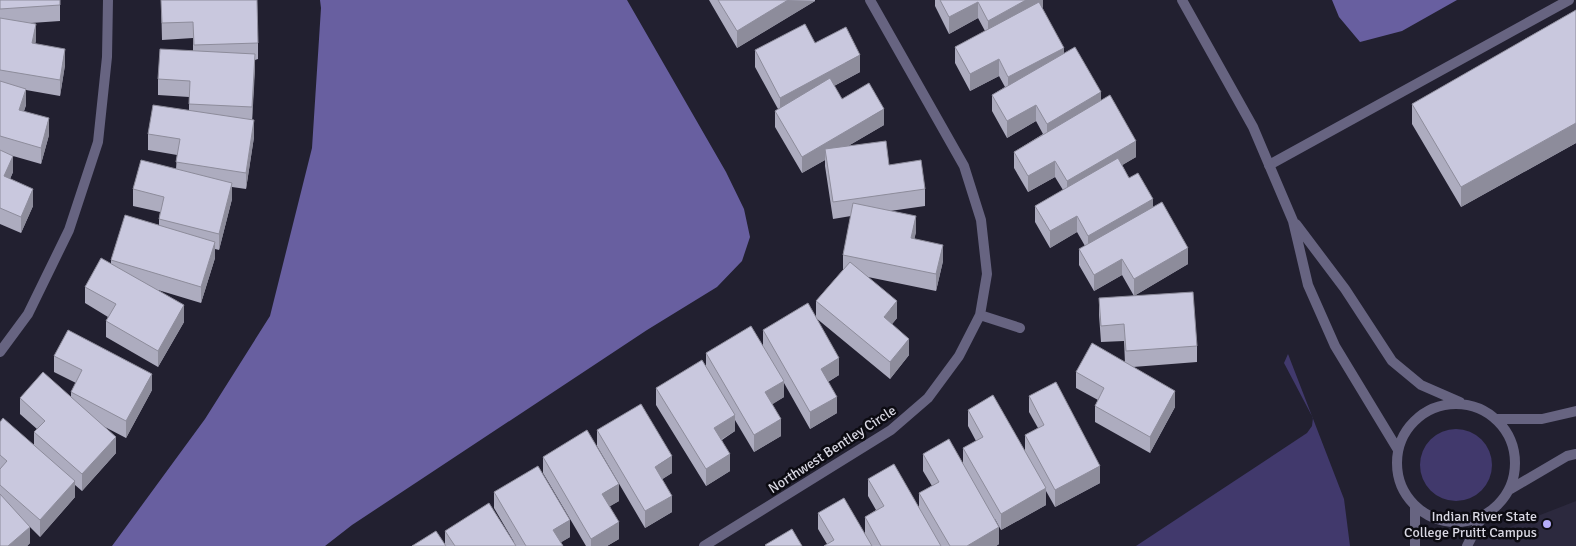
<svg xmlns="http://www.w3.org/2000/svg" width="1576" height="546" font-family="Signika,sans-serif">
  <rect width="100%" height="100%" fill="#222030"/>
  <!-- built -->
  <path fill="#2c293e" d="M1576 501V546H1461Z"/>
  <!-- green -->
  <path fill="#41396c" d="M1288 354 1344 499 1350 546H1136L1307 433 1312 426 1313 418 1284 363Z
    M1420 465a36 36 0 1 1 72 0a36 36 0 1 1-72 0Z"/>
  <!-- water -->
  <path fill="#685fa0" d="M320 0H627L726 172 744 209 750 237 742 261 717 287 647 330 352 525 325 546H112L205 419 270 316 312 148 321 8Z
    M1332 0H1457L1402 31 1360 42 1339 17Z"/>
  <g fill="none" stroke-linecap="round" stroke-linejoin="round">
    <!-- service -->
    <path stroke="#676481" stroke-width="10" d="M1269 165 1569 0"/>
    <!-- minor -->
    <path stroke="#676481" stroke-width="10" d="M980 315 1020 328
      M0 352 28 314 69 230 98 142 107 57 108 0
      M704 546 891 430 928 398 959 356 980 315 987 274 981 220 964 166 870 0"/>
    <!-- tertiary -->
    <path stroke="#676481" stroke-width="10" d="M1182 0 1253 127 1293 221 1308 285 1335 346 1398 450
      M1296 224 1345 289 1392 361 1421 385 1460 402
      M1397 463a59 59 0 1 1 118 0a59 59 0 1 1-118 0Z
      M1497 419H1542L1576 411
      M1509 490 1567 456 1576 454
      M1415 506V546
      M1467 546 1482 517"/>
  </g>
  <!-- wall -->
  <path fill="#adacbf" d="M0 0H60V21L31 23 36 40 35 44 65 65 60 96 26 90V105L24 111 49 135 41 164 13 156V172L10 179 33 206 21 233 0 224Z
    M161 0 258 43V59L255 60 252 120 254 137 246 189 232 187V199L219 250 215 249V258L201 303 158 290 184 322 158 367 106 337V321L108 317 85 303V287L111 263V260L159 225V219L160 212 133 206V189L176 169 177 155 148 150V134L189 110V97L158 95V79L193 51V38L162 40Z
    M709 0H815V1L737 48Z
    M935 0H1043V7L1042 8 1064 54 1101 100 1136 157 1122 165 1129 178 1153 207 1188 264 1134 296 1122 275 1094 291 1079 265V249L1085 246 1077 232 1050 248 1035 222V206L1063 190 1055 177 1028 192 1014 168V152L1043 134 1036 121 1007 138 992 111V95L1005 87 999 76 970 91 955 63V47L985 31 978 18 949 34 935 6Z
    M1576 10V143L1461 207 1412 124V104Z
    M815 43 860 72 834 86 842 99 884 125 848 146 889 165 925 189V206L890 211 916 232 914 239 943 261 936 291 868 277 897 318 892 324 909 355 890 379 816 318 839 375 828 382 837 413 810 429 784 383V397L772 404 781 436 754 452 735 420V431L722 440 730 471 706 486 656 405V388L706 367V353L763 346V330L816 318V301L843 270V255L851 216 833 219 825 166V160L802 173 775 127V111L778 109 755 67V50Z
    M1099 298 1197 346V362L1133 367 1175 407 1150 453 1095 422V406L1098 400 1076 388V372L1125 363 1124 341 1101 342 1099 315Z
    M54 356 152 390 126 438 103 426 116 453 82 491 75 485V497L40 537 30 527V543L27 546H0V422L34 445V432L37 429 20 414V398L71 396V392L76 383 54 372Z
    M1029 396 1100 483 1055 507 1046 491V505L1001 530 995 519 999 544 996 546H824L827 544 818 529V513L865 534V517L876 510 868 496V479L919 508V493L932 486 923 471V454L963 464V448L976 441 968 426V410L1025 451V435L1038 428 1029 412Z
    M597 430 672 473 662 479 672 512 645 528 597 446Z
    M543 457 619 501 610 506 619 539 607 546H586L543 473Z
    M494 492 570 537 561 542 563 546H412H445V531L514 542 494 508Z"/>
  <!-- shaded-wall -->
  <path fill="#8d8c9b" d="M788 0 815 1 737 48V31Z
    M1026 0H1043V7L988 37V21Z
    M978 2V18L949 34V17Z
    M36 24V40L32 60V43Z
    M1064 48V64L1008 93V77Z
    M65 49V65L60 96V80Z
    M255 54V71L252 123V107Z
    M860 55V72L780 115V98Z
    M999 59V76L970 91V74Z
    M26 89V105L19 126V110Z
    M1101 92V109L1047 140V124Z
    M1036 105V121L1007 138V121Z
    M884 109V125L826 159 825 149V160L802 173V157Z
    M49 118V135L41 164V148Z
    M254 120V137L246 189V173Z
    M1576 123V143L1461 207V187Z
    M1136 141V157L1067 198V181Z
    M13 156V172L4 192V176Z
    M1055 161V177L1028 192V176Z
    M232 183V199L219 250V234Z
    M33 189V206L21 233V217Z
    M1153 199V215L1088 252V236Z
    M916 216V232L911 255V238Z
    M1077 216V232L1050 248V231Z
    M215 242V258L201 303V287Z
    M943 245V261L936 291V274Z
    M1188 248V264L1134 296V279Z
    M1122 259V275L1094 291V275Z
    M897 301V318L884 334V317Z
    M184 305V322L158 367V351Z
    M909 339V355L890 379V362Z
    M839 358V375L821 386V369Z
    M152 374V390L126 438V421Z
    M784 381V397L765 409V392Z
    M1175 391V407L1150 453V437Z
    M837 397V413L810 429V412Z
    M735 415V431L714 444V428Z
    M781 419V436L754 452V435Z
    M116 437V453L82 491V474Z
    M730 454V471L706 486V469Z
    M672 456V473L655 484V467Z
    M1100 466V483L1055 507V490Z
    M75 481V497L40 537V520Z
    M619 484V501L602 511V494Z
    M1046 488V505L1001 530V514Z
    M672 496V512L645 528V511Z
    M570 520V537L555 546 553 530Z
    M619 522V539L607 546H591V539Z
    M30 527V543L27 546H8Z
    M999 527V544L996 546H967Z"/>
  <!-- building -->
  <path fill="#c9c8de" stroke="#8d8c9b" d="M0 0H60V5L0 9Z
    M161 0H257L258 43 194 45 193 22 162 23Z
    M718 0H788L737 31Z
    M940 0H1026L988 21 978 2 949 17Z
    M1039 2 1064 48 1008 77 999 59 970 74 955 47Z
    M1576 10V123L1461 187 1412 104Z
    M0 18 36 24 32 43 65 49 60 80 0 70Z
    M805 24 815 43 846 27 860 55 780 98 755 50Z
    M1075 47 1101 92 1047 124 1036 105 1007 121 992 95Z
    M160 49 255 54 252 107 189 104 190 81 158 79Z
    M830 78 842 99 869 83 884 109 802 157 775 111Z
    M0 81 26 89 19 110 49 118 41 148 0 136Z
    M1110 95 1136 141 1067 181 1055 161 1028 176 1014 152Z
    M153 105 254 120 246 173 176 162 180 139 148 134Z
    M886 141 889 165 921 160 925 189 833 202 825 149Z
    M0 150 13 156 4 176 33 189 21 217 0 208Z
    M1118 158 1129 178 1138 173 1153 199 1088 236 1077 216 1050 231 1035 206Z
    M141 160 232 183 219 234 159 219 164 197 133 189Z
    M1162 202 1188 248 1134 279 1122 259 1094 275 1079 249Z
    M853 203 916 216 911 238 943 245 936 274 843 255Z
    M125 215 215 242 201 287 111 260Z
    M101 258 184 305 158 351 106 321 116 304 85 287Z
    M850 262 897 301 884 317 909 339 890 362 816 301Z
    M1193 292 1197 346 1126 351 1124 324 1101 326 1099 298Z
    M808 303 839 358 821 369 837 397 810 412 763 330Z
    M751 326 784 381 765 392 781 419 754 435 706 353Z
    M68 330 152 374 126 421 71 392 82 370 54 356Z
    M1092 343 1175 391 1150 437 1095 406 1104 388 1076 372Z
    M702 360 735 415 714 428 730 454 706 469 656 388Z
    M43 372 116 437 82 474 34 432 45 421 20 398Z
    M1056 382 1100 466 1055 490 1025 435 1044 425 1029 396Z
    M993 395 1046 488 1001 514 963 448 983 437 968 410Z
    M641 404 672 456 655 467 672 496 645 511 597 430Z
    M3 418 75 481 40 520 0 485V469L7 461 0 455V422Z
    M587 430 619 484 602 494 619 522 591 539 543 457Z
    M949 439 999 527 967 546H950L919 493 939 482 923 454Z
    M894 464 941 546H881L865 517 884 506 868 479Z
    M538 466 570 520 553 530 563 546H526L494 492Z
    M0 494 30 527 8 546H0Z
    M844 498 872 546H824L834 540 818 513Z
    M489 503 516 546H455L445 531Z
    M792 529 802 546H766L765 545Z
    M436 531 446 546H412Z"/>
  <!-- markers -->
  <circle fill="#b5acf9" stroke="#0c0b12" stroke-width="2" cx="1547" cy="524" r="5"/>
  <g text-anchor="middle" stroke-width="5" stroke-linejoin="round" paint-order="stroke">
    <!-- street labels -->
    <g font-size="14" fill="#d9d8e3" stroke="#0c0b12">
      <text transform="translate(832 449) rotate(-33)" y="5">Northwest Bentley Circle</text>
    </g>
    <!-- poi labels -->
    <g font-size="14" fill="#d9d8e3" stroke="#0c0b12" text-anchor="end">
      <text x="1537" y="521">Indian River State<tspan x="1537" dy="16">College Pruitt Campus</tspan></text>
    </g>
  </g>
</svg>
